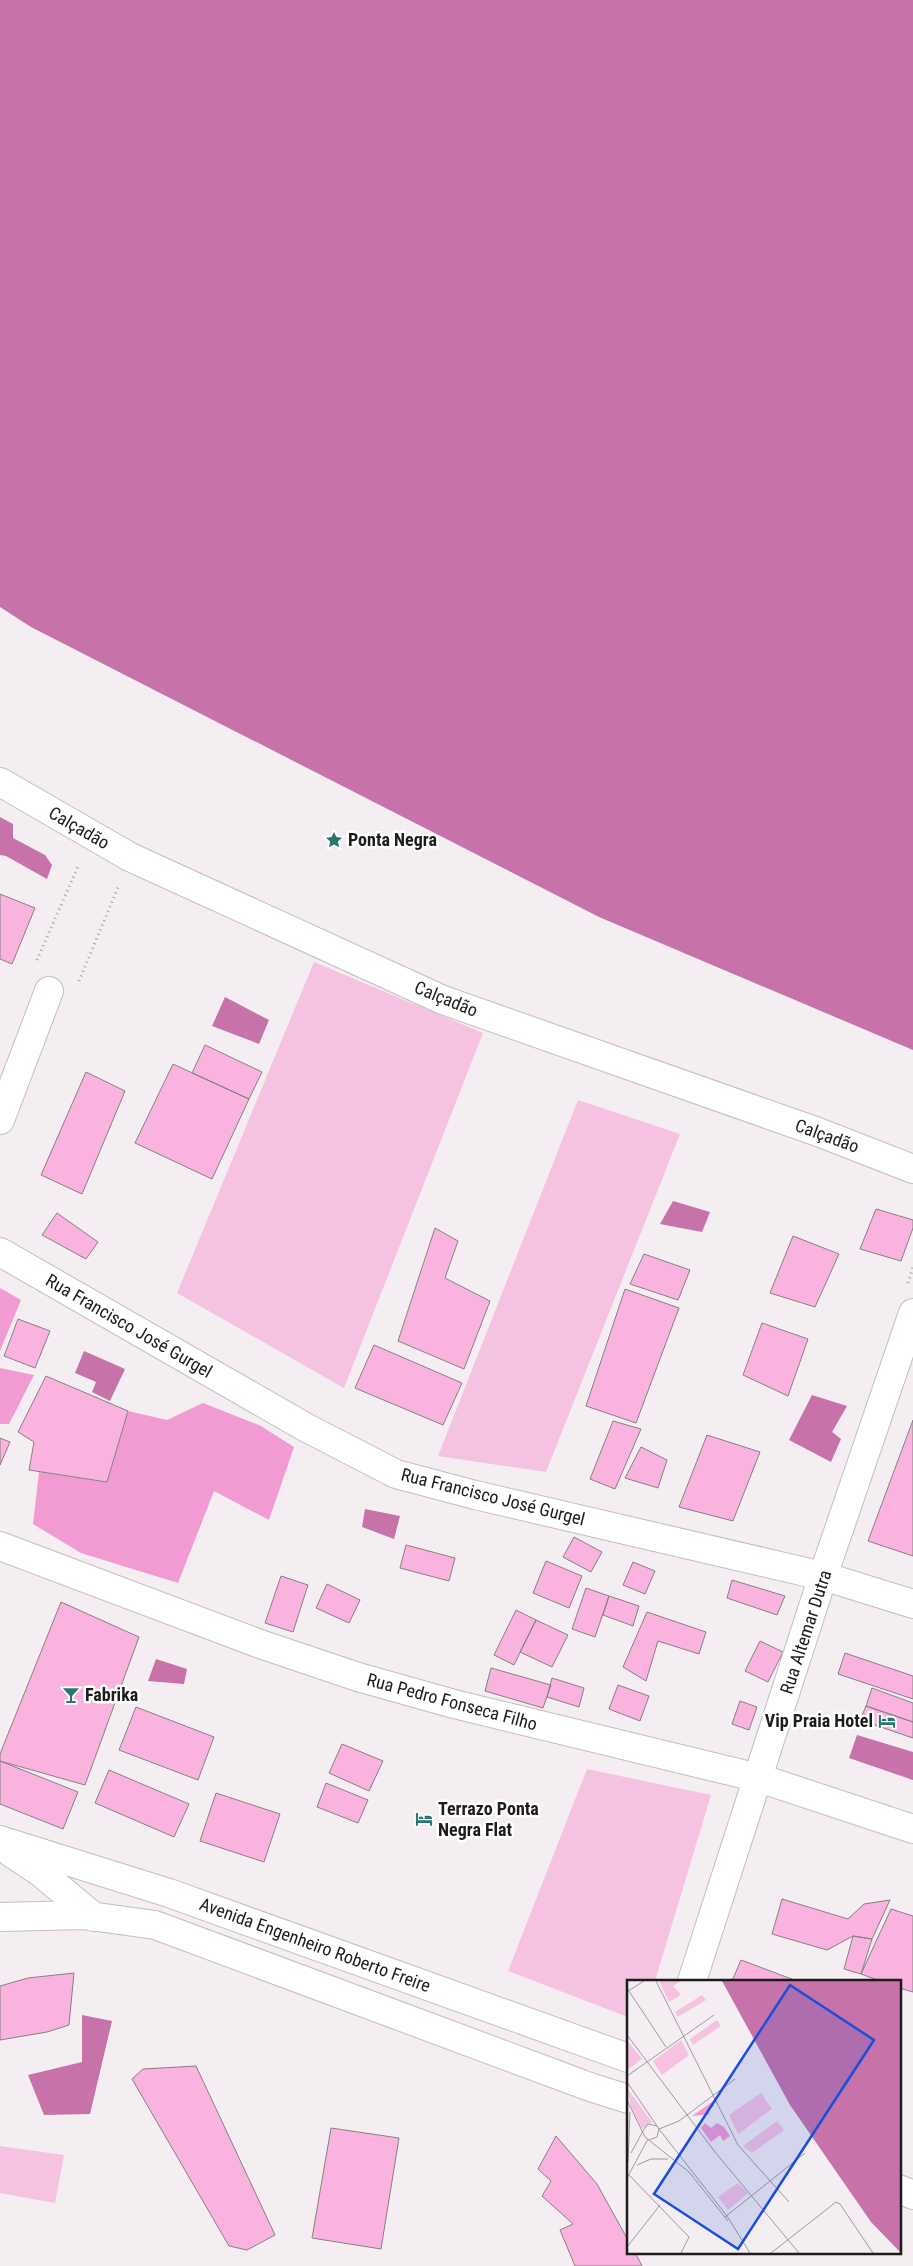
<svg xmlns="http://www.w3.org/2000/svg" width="913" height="2266" font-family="'Roboto Condensed',sans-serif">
  <rect width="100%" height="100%" fill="#f4edf1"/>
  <!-- green -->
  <path fill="#f6c2e1" d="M314 962 483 1033 344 1388 177 1293Z
    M578 1100 680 1134 546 1472 438 1456Z
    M587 1769 711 1795 655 1981H628V2017L508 1971Z
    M0 2146 64 2155 55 2203 0 2193Z"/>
  <!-- forest -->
  <path fill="#f29bd2" d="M0 1288 21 1300 0 1351Z
    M0 1368 34 1375 9 1424H0Z
    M203 1403 261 1426 294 1447 269 1520 214 1491 178 1583 81 1553 33 1524 39 1472 107 1482 128 1411 167 1420Z"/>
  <!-- water -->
  <path fill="#c773a9" d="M0 0H913V1050L599 917 31 627 0 607Z
    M0 817 13 824V838L45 855 52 865 47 879 6 856 0 855Z
    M225 997 269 1020 259 1044 212 1026Z
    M673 1201 710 1212 702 1232 660 1224Z
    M84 1351 125 1369 110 1401 92 1392 96 1382 75 1373Z
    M812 1395 847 1406 832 1432 841 1439 831 1462 789 1440Z
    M365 1509 400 1516 394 1539 362 1527Z
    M156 1659 187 1669 184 1684 148 1681Z
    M857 1735 913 1752V1780L849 1758Z
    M82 2015 112 2021 90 2114 44 2115 28 2075 82 2062Z"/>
  <!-- building -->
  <path fill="#fab3df" stroke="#868083" d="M0 894 35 908 12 964 0 959Z
    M205 1045 262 1072 249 1099 192 1073Z
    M173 1064 249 1099 212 1179 135 1143Z
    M86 1072 125 1091 82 1194 41 1175Z
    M876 1209 913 1220V1228L901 1261 860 1249Z
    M57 1213 98 1242 86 1259 42 1235Z
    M435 1228 458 1241 445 1278 490 1301 464 1369 398 1341Z
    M793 1236 839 1254 815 1307 770 1293Z
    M644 1254 690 1270 678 1300 630 1284Z
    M625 1289 679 1308 636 1423 586 1406Z
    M18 1319 50 1331 35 1368 4 1356Z
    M762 1323 808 1339 788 1396 743 1375Z
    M374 1345 462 1383 443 1425 355 1388Z
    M46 1376 128 1411 107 1482 29 1470 34 1442 18 1432Z
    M913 1420V1556L868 1541Z
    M613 1421 641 1429 615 1489 590 1479Z
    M707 1435 760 1452 733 1521 679 1507Z
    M0 1438 10 1442 0 1465Z
    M641 1447 667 1460 658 1488 625 1478Z
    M574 1537 602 1552 591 1572 563 1557Z
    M406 1545 455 1558 449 1581 400 1568Z
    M546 1561 582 1576 569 1608 533 1593Z
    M633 1562 655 1571 645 1594 623 1585Z
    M281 1576 308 1585 293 1632 265 1623Z
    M732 1580 785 1596 777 1615 727 1598Z
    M327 1584 360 1600 349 1623 316 1608Z
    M586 1588 609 1596 595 1637 572 1629Z
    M609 1596 639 1606 633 1626 603 1615Z
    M61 1602 139 1637 85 1785 0 1761V1754Z
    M516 1610 536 1620 514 1665 494 1655Z
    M647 1612 706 1632 699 1654 658 1641 646 1681 623 1667Z
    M536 1620 568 1635 552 1667 520 1652Z
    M760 1641 783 1652 768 1682 745 1671Z
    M845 1653 913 1676V1699L838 1674Z
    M491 1668 551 1685 543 1708 485 1691Z
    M552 1678 584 1688 579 1707 547 1697Z
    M618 1685 649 1696 640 1721 609 1709Z
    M872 1688 913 1703V1722L866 1706Z
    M740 1701 757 1707 749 1730 732 1724Z
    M866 1706 913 1722V1738L860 1720Z
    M136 1707 214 1737 198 1780 119 1750Z
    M342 1744 383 1761 369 1791 329 1773Z
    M0 1761 78 1792 63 1829 0 1804Z
    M109 1770 189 1804 174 1837 95 1803Z
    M326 1783 368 1800 358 1823 317 1807Z
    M216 1793 280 1814 264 1862 200 1841Z
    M782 1899 848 1919 864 1904 890 1900 872 1939 853 1936 827 1950 772 1934Z
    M891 1909 913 1916V1992L899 1988V1981H880L861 1974Z
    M853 1936 872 1939 861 1974 844 1969Z
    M741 1960 797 1981H732Z
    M74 1973 69 2025 47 2032 0 2040V1986L28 1978Z
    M196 2066 275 2235 247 2250 229 2246 132 2079 143 2069Z
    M331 2128 399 2138 381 2249 312 2238Z
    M556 2136 597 2184 628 2240V2252H635L642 2266H575L560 2230 573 2224 542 2196 551 2181 538 2169Z"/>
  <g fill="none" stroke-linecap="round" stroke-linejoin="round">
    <!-- minor casing -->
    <g stroke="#c3bdc0" stroke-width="30">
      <path id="minor" d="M0 782 130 857 443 1000 818 1132 913 1169
        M0 1120 49 991
        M0 1252 305 1427 396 1474 475 1495 823 1576 913 1604
        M0 1546 260 1644 358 1677 454 1704 759 1778 913 1829
        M692 1981 823 1576 913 1313"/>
    </g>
    <!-- major casing -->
    <g stroke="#c3bdc0" stroke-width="30">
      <path id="major" d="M0 1840 169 1893 628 2058
        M10 1852 40 1872 94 1917
        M0 1917 83 1915 155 1925 590 2087 628 2099
        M899 2189 913 2195"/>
    </g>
    <!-- path -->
    <path stroke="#a6a1a4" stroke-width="3" stroke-dasharray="1 4" stroke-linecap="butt" d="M37 960 79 864
      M79 981 119 885
      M908 1283 913 1267"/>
    <!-- minor -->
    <use href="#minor" stroke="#fff" stroke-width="28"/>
    <!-- major -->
    <use href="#major" stroke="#fff" stroke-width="28"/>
  </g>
  <!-- icons -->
  <defs>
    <g id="sight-bare" transform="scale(1.35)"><path d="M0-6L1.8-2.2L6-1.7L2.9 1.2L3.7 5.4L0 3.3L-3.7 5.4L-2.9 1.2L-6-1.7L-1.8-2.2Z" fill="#2a7472" stroke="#fff" stroke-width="2.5" paint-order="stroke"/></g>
    <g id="bar-bare" transform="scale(1.35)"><path d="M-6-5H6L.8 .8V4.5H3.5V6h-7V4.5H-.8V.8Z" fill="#2a7472" stroke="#fff" stroke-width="2.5" paint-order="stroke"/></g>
    <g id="hotel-bare" transform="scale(1.35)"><path d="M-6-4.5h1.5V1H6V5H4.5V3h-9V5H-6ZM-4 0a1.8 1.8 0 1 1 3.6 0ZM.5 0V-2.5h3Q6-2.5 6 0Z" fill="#2a7472" stroke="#fff" stroke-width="2.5" paint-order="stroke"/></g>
  </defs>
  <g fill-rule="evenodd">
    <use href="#sight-bare" x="334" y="840"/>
    <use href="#bar-bare" x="71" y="1695"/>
    <use href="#hotel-bare" x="887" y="1721"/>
    <use href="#hotel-bare" x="424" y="1819"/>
  </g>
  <g text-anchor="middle" stroke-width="5" stroke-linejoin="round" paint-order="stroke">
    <!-- street labels -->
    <g font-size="18" fill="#1d1b1c" stroke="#fff">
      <text transform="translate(79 828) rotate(30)" y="6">Calçadão</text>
      <text transform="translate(446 999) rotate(22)" y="6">Calçadão</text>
      <text transform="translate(827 1136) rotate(20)" y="6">Calçadão</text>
      <text transform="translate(129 1326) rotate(30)" y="6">Rua Francisco José Gurgel</text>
      <text transform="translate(493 1497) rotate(14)" y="6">Rua Francisco José Gurgel</text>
      <text transform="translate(806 1632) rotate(-72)" y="6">Rua Altemar Dutra</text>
      <text transform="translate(452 1702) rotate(15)" y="6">Rua Pedro Fonseca Filho</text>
      <text transform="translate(315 1945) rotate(20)" y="6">Avenida Engenheiro Roberto Freire</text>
    </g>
    <!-- poi labels -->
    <g font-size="18" font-weight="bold" fill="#1d1b1c" stroke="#fff" text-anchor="start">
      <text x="348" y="846">Ponta Negra</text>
      <text x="85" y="1701">Fabrika</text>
      <text x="873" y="1727" text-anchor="end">Vip Praia Hotel</text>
      <text x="438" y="1815">Terrazo Ponta<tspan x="438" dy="21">Negra Flat</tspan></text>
    </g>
  </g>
  <!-- overview -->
  <g transform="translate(627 1980)">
    <rect width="274" height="274" fill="#f4edf1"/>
    <path d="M32 1H54L46 6 54 15 42 22ZM75 15 79 20 51 37 48 32ZM90 40 94 46 66 65 63 59ZM0 60 15 79 0 90ZM54 60 62 75 35 95 26 81ZM0 108 25 142 15 149 4 127ZM134 113 145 129 111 154 102 135ZM150 141 157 150 125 173 116 166ZM111 203 121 213 101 230 91 217Z" fill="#f6c2e1"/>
    <path d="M85 122 87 126 80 131 83 134 65 136ZM78 143 84 148 90 143 97 147 103 156 96 161 93 155 84 162 74 148Z" fill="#f29bd2"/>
    <path d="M95 1H274V273L244 242 163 125Z" fill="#c773a9"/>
    <path fill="none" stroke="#9e999c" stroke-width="1" d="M29 1 111 165 162 222M0 8 39 67M1 11 17 1M0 55 88 172 172 273M0 96 87 35M0 102 32 149 30 157 22 160M0 120 18 157 62 192 101 241M32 149 52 141 108 99M32 149 100 236 123 273M16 151 21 144 30 146M4 173 16 151M1 182 3 132M10 185 24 179H41M2 195 62 257 54 273M0 198 21 159M98 237 178 173M0 267 33 225M144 273 209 222 213 224 246 273"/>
    <path fill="#1d4ed8" fill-opacity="0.15" stroke="#1d4ed8" stroke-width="2.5" d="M163 5 247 60 111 269 27 214Z"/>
    <rect width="274" height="274" fill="none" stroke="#1d1b1c" stroke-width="2.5"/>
  </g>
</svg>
